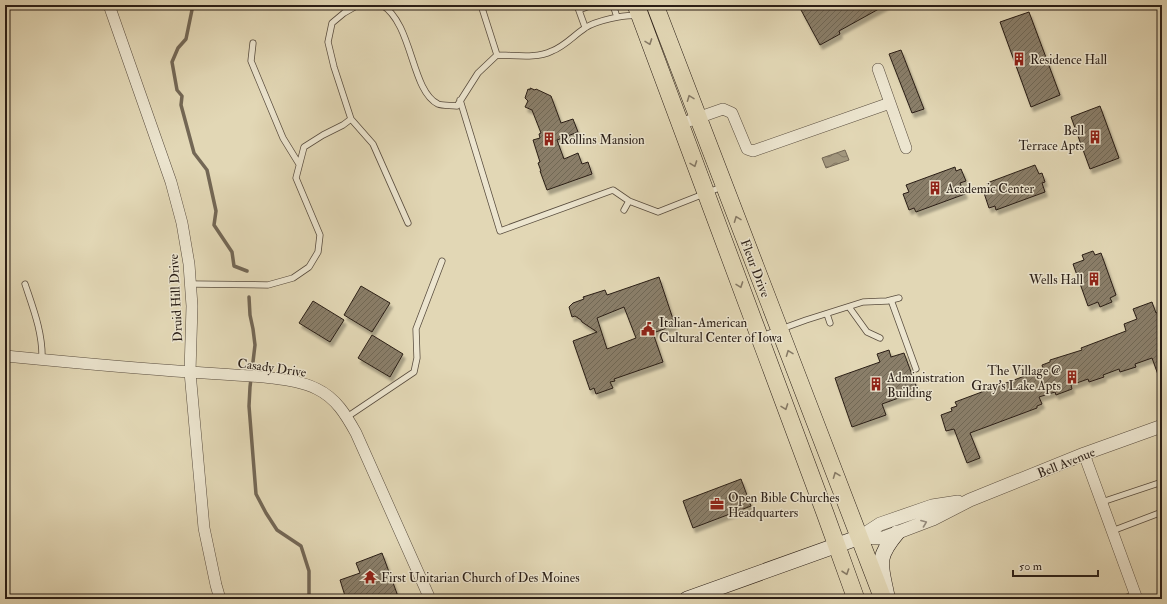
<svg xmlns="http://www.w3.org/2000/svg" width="1167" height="604" font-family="'IM FELL Double Pica',serif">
  <defs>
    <pattern id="water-waves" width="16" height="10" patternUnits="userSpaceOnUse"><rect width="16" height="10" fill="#a3987f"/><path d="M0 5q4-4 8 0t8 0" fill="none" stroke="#857b67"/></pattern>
    <pattern id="building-hatch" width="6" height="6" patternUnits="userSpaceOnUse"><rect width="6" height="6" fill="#8a7e69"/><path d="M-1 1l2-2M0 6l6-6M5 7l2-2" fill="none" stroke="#716755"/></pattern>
    <filter id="shadow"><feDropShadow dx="2.5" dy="4.5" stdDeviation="1" flood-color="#0004"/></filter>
  </defs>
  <rect width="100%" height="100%" fill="#e2d7b5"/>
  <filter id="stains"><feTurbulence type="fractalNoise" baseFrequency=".005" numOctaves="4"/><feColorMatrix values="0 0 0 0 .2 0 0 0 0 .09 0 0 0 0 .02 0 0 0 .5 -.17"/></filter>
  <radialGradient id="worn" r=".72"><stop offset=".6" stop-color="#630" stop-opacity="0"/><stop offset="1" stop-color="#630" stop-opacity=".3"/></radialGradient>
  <!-- water -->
  <path fill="url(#water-waves)" stroke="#736755" d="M845 150 849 160 826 168 822 158Z"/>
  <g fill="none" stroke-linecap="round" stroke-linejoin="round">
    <!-- stream -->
    <path stroke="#736755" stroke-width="3.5" d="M193 5 186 39 178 48 172 62 177 90 182 96 181 105 194 153 207 170 216 211 214 225 232 252 234 266 247 271
      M249 297 250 315 253 329 255 345 250 387 249 406 256 494 266 513 277 530 301 546 309 571V594L307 599"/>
  </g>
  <!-- building -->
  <path fill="url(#building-hatch)" stroke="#2a1e16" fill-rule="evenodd" filter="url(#shadow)" d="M811 5H886L839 31 840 34 820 45 801 10Z
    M1029 12 1060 95 1031 107 1000 22Z
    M901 50 924 109 912 113 889 54Z
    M530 88 535 90 536 89 551 96 561 123 573 119 578 132 557 140 564 159 578 153 582 164 588 162 592 174 547 190 540 171H541L538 163 540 162 533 140 540 138 539 134 541 133 532 110 525 107 528 101 525 98 528 89 530 90Z
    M1100 106 1119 158 1090 169 1071 117Z
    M1035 165 1039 174 1042 173 1045 182 1042 183 1045 192 996 210 995 206 989 208 984 193 989 190 987 183Z
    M955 167 956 171 961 169 966 181 960 183 965 194 916 212 914 208 909 210 903 194 909 192 906 185Z
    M1093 251 1095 255 1101 253 1116 295 1110 298 1112 302 1100 307 1098 302 1088 306 1073 264 1084 260 1082 255Z
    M659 277 675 325 653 333 663 362 614 379 615 381 610 382 613 388 596 394 594 388 590 390 573 341 597 332 582 322 581 320 575 316 572 317 569 307 573 303 584 299 583 297 605 290 607 295ZM624 307 636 338 607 349 597 318Z
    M361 286 390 303 372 332 344 315Z
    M313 301 344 320 330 342 299 323Z
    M1152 302 1156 313 1162 310V383H1161L1152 358 1135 364 1136 367 1120 372 1119 369 1103 375 1104 377 1089 382 1088 379 1071 385 1072 389 1056 395 1055 392 1039 397 1042 404 1037 406V408L970 433 980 458 967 463 954 429 946 431 941 415 952 411 951 408 957 406 955 402 1038 371 1043 369 1042 365 1050 362V360L1082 350 1081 348 1126 331 1124 324 1137 319 1133 309Z
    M372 335 403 354 390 377 358 358Z
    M889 350 891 357 904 353 918 391 882 404 886 415 852 427 835 378 880 362 877 354Z
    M741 479 751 506 693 528 683 501Z
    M382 553 399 599H346L340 580 360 573 356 563Z"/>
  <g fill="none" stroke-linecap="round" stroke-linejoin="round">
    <!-- service casing -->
    <g stroke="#584c3e" stroke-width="7">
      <path id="service" d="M382 5C413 24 411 91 438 104 443 106 451 105 457 106L478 73 497 55C515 55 536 59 552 51 565 46 573 36 585 28 595 21 625 14 638 16
        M481 5 497 55
        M577 5 585 27
        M613 5 617 17
        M579 10 592 5
        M253 43 251 61 283 138 299 164
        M460 100 500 231 613 190 629 201 658 212 724 186
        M351 119 373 144 408 223
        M624 210 629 201
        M25 284C33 308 43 333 42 360
        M191 284 268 285 293 278 309 267 318 252 320 235 296 178 304 147 323 135 343 125 351 119 334 67 328 42 332 23 344 13 358 5
        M891 300 916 369
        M849 307 867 332 880 338
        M827 314 830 323
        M762 336 806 320 863 302 887 301 899 298
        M347 417 414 372 417 358 416 329 442 261
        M1102 502 1162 482
        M1112 531 1162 512
        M1123 599 1135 594"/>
    </g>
    <!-- minor casing -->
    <g stroke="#584c3e" stroke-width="12">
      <path id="minor" d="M109 5 171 182 182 223 189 264 192 306 190 372 204 528 216 585 220 599
        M878 69 906 148
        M680 124 723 109 732 113 747 149 753 151 890 103
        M5 356C67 362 128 368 190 372 218 374 245 375 272 378 287 380 303 382 317 389 336 398 346 415 356 433L430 599
        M1084 454 1137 599"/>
    </g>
    <!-- tertiary casing -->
    <g stroke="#584c3e" stroke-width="14">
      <path id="tertiary" d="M860 537 883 538 933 519 970 500 1084 454 1162 426
        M860 537 880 524 932 506 958 502"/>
    </g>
    <!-- secondary casing -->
    <g stroke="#2a1e16" stroke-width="16">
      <path id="secondary" d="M887 596C881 565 875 559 897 533
        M687 599 860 537"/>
    </g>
    <!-- primary casing -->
    <g stroke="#2a1e16" stroke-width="18">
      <path id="primary" d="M636 5 825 513 856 599
        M655 5 883 599"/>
    </g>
    <!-- service -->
    <use href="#service" stroke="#ece5cf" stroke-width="5.5"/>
    <!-- minor -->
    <use href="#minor" stroke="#ece5cf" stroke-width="11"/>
    <!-- tertiary -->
    <use href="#tertiary" stroke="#ece5cf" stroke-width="13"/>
    <!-- secondary -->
    <use href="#secondary" stroke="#ece5cf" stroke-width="15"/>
    <!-- primary -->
    <use href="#primary" stroke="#e2d7b5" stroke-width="17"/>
  </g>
  <!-- one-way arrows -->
  <defs><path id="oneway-chevron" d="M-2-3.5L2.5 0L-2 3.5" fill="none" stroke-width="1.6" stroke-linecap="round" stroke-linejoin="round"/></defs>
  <g stroke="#867a66">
    <use href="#oneway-chevron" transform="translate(649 42) rotate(70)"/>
    <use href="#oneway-chevron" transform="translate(690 98) rotate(-111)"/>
    <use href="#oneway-chevron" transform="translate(694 164) rotate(70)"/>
    <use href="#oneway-chevron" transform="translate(737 219) rotate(-111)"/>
    <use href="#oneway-chevron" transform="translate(740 285) rotate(70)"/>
    <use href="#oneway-chevron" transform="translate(789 353) rotate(-111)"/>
    <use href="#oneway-chevron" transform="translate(785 407) rotate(70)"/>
    <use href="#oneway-chevron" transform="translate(836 475) rotate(-111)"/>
    <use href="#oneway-chevron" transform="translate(846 572) rotate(71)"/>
  </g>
  <use stroke="#958b7c" href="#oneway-chevron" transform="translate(924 523) rotate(-21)"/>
  <!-- icons -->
  <defs>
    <g id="building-bare" transform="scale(1.08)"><path d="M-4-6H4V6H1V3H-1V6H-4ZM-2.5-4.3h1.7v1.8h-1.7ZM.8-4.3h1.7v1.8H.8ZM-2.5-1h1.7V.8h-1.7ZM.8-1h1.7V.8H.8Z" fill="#8f2418" stroke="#ece5cf" stroke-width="2.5" paint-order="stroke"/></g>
    <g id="civic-bare" transform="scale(1.08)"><path d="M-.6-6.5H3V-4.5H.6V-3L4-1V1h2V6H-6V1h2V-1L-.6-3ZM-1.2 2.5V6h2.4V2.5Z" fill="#8f2418" stroke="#ece5cf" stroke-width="2.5" paint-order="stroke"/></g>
    <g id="office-bare" transform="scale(1.08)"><path d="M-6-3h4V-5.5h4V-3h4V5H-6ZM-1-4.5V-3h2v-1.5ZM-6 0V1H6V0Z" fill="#8f2418" stroke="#ece5cf" stroke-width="2.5" paint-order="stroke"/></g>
    <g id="temple-bare" transform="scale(1.08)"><path d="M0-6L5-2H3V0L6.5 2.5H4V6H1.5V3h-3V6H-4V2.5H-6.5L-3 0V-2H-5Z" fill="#8f2418" stroke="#ece5cf" stroke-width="2.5" paint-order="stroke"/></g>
  </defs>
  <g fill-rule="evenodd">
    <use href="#building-bare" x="1019" y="59"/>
    <use href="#building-bare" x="1095" y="137"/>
    <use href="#building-bare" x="549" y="139"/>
    <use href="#building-bare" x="935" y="188"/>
    <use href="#building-bare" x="1094" y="279"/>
    <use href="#civic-bare" x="648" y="329"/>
    <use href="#building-bare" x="1072" y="377"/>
    <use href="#building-bare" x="876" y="384"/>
    <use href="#office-bare" x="717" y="504"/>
    <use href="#temple-bare" x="370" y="577"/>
  </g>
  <g text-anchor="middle" stroke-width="3" stroke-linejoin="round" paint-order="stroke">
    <!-- poi labels -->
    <g font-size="13" fill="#2a1e16" stroke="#ece5cf" text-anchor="start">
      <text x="1030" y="64">Residence Hall</text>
      <text x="1084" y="135" text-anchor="end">Bell<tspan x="1084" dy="15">Terrace Apts</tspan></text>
      <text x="560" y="144">Rollins Mansion</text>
      <text x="946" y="193">Academic Center</text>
      <text x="1083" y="284" text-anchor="end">Wells Hall</text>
      <text x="659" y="327">Italian-American<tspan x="659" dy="15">Cultural Center of Iowa</tspan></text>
      <text x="1061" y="375" text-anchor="end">The Village @<tspan x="1061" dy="15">Gray's Lake Apts</tspan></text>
      <text x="887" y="382">Administration<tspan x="887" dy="15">Building</tspan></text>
      <text x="728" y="502">Open Bible Churches<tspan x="728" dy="15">Headquarters</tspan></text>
      <text x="381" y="582">First Unitarian Church of Des Moines</text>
    </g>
    <!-- street labels -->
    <g font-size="13" fill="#2a1e16" stroke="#ece5cf">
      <text transform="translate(756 268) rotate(69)" y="5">Fleur Drive</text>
      <text transform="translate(175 298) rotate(-93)" y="5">Druid Hill Drive</text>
      <text transform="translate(272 367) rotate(8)" y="5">Casady Drive</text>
      <text transform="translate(1066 462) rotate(-22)" y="5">Bell Avenue</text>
    </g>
  </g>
  <!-- margin -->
  <rect width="1167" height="604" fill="none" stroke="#e2d7b5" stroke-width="20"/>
  <rect x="6" y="6" width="1155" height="592" fill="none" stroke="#2a1e16" stroke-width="2"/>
  <rect x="10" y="10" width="1147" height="584" fill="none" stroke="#2a1e16"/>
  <!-- scale -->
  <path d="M1013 570v6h85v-6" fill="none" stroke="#2a1e16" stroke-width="2"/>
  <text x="1019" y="570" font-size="12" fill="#2a1e16" stroke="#ece5cf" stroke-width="3" paint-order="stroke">50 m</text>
  <rect width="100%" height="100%" filter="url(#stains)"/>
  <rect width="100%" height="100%" fill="url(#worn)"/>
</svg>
